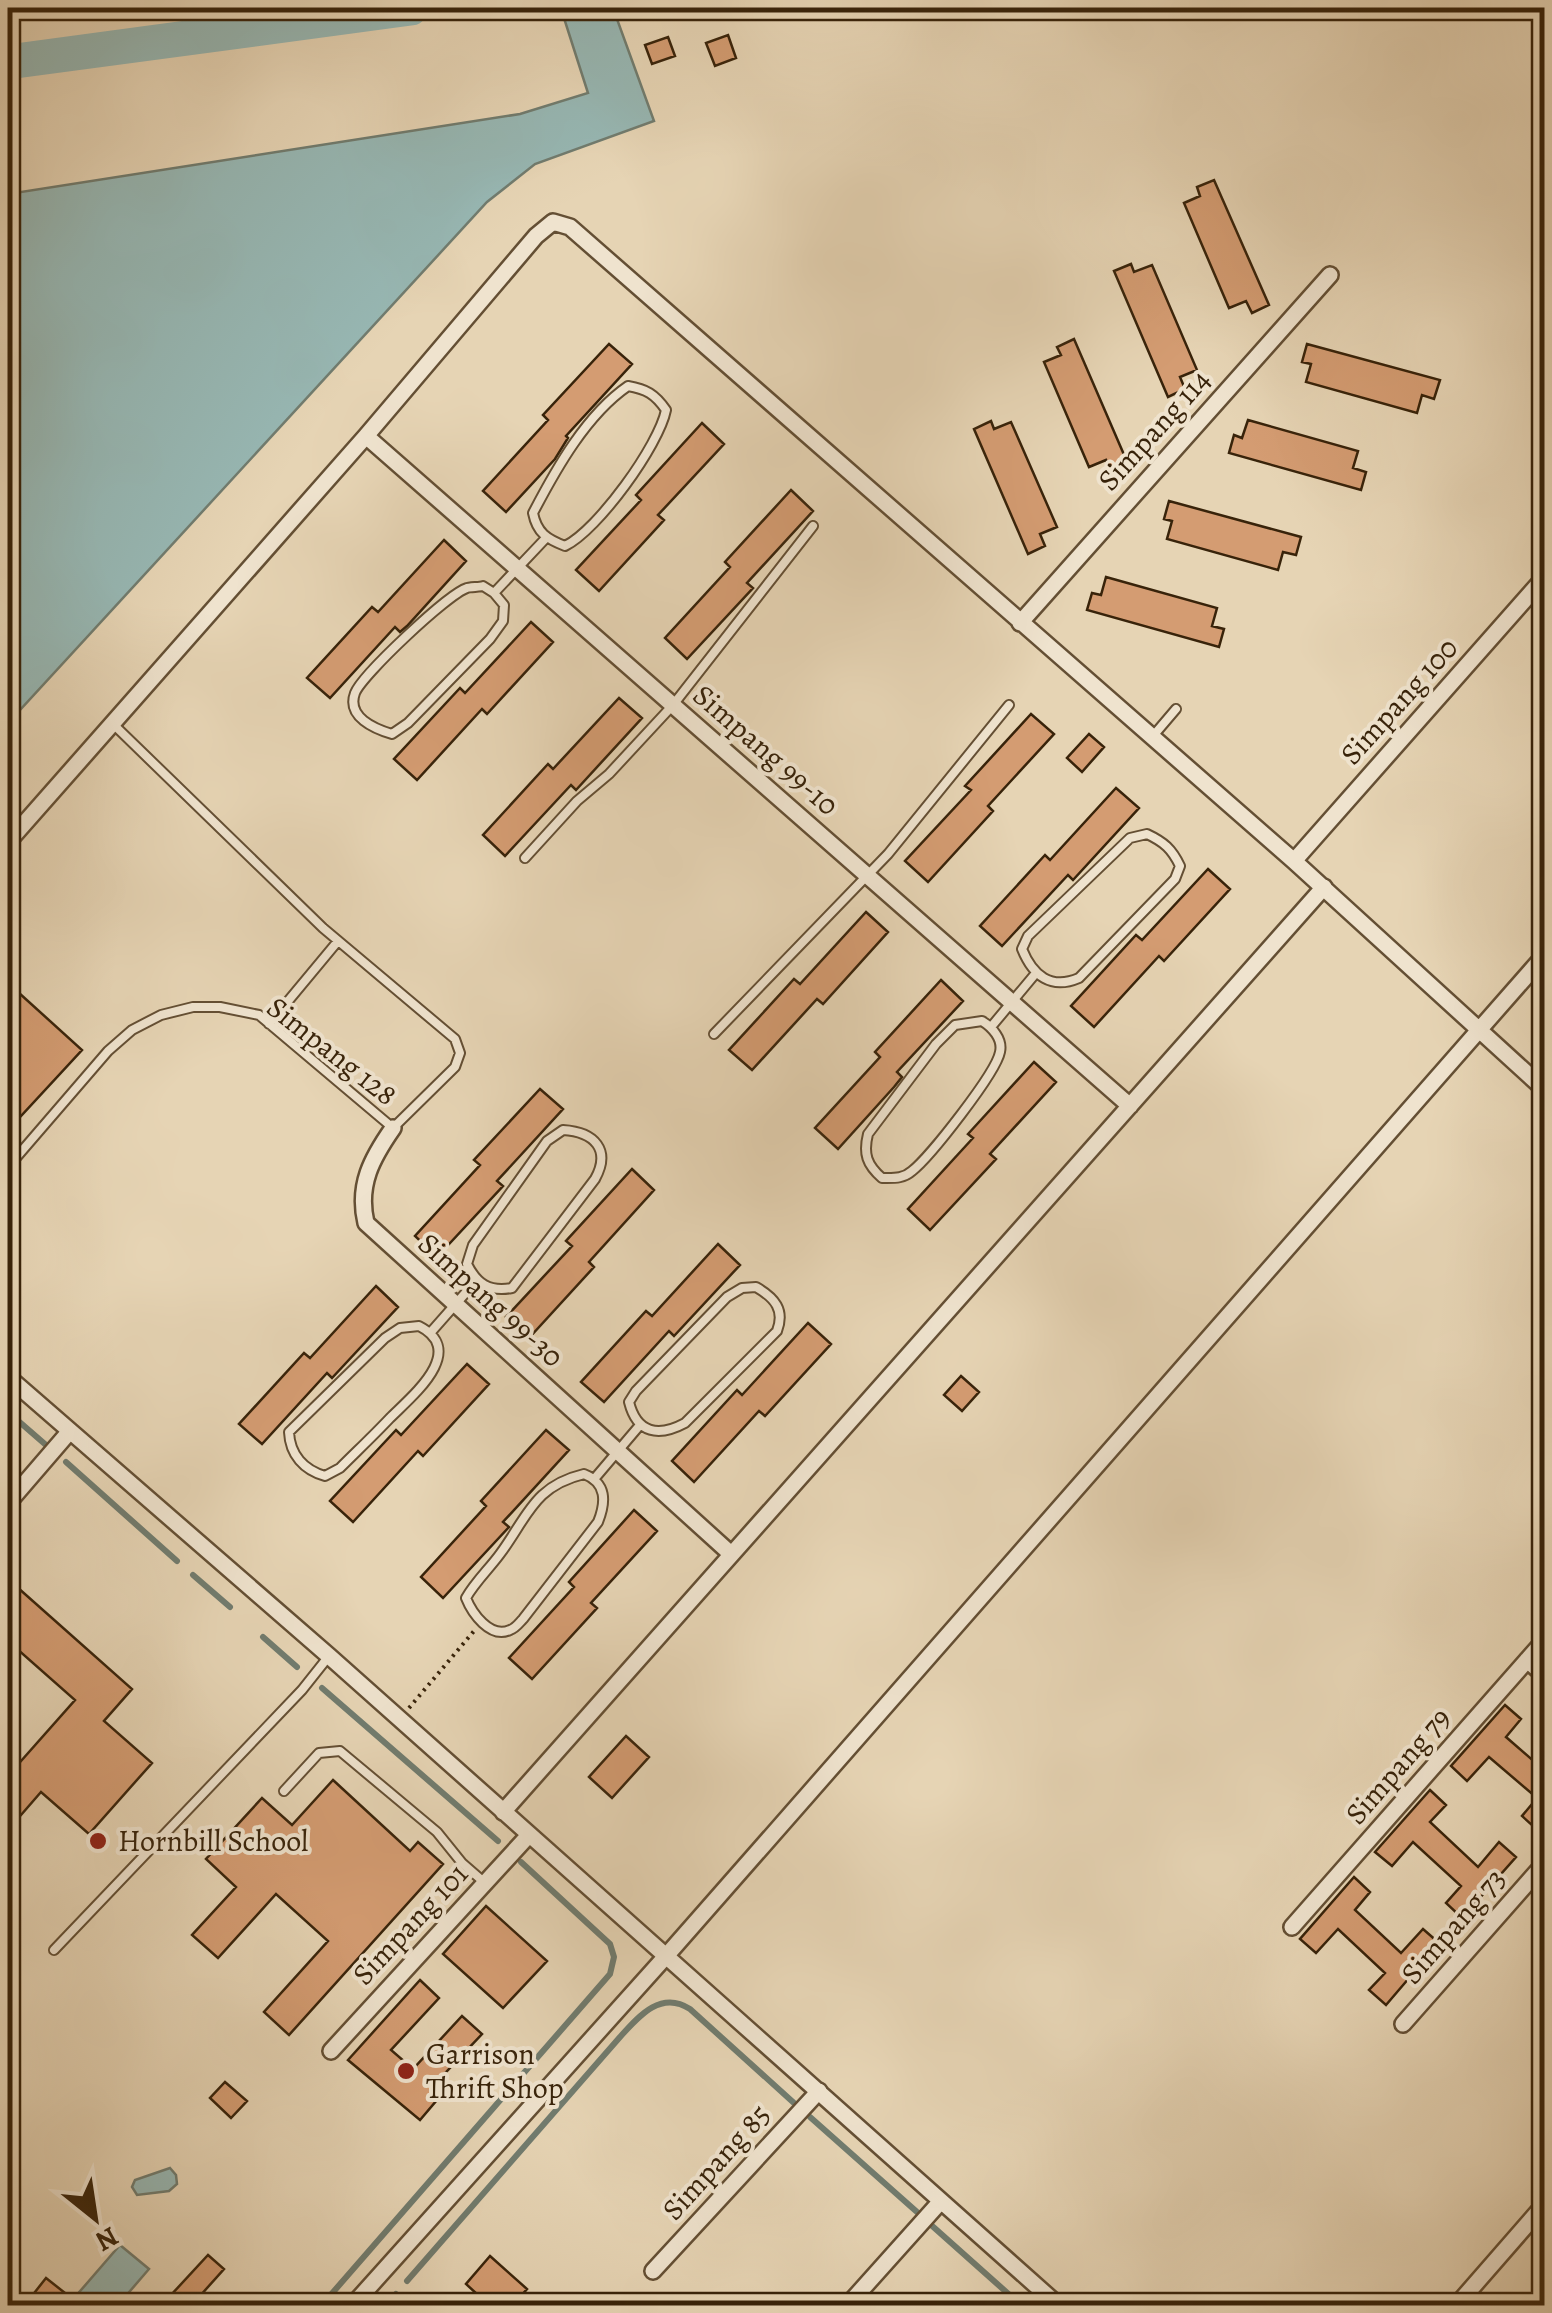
<svg xmlns="http://www.w3.org/2000/svg" width="1552" height="2313" font-family="Alegreya,serif">
  <rect width="100%" height="100%" fill="#e6d4b4"/>
  <filter id="stains"><feTurbulence type="fractalNoise" baseFrequency=".002" numOctaves="4"/><feColorMatrix values="0 0 0 0 .2 0 0 0 0 .09 0 0 0 0 .02 0 0 0 .5 -.17"/></filter>
  <radialGradient id="worn" r=".72"><stop offset=".6" stop-color="#630" stop-opacity="0"/><stop offset="1" stop-color="#630" stop-opacity=".3"/></radialGradient>
  <!-- water -->
  <path fill="#97b7b3" stroke="#717c6f" stroke-width="2.5" d="M583 8H613L654 121 535 164 487 202 8 723V194L520 114 588 93 563 15Z
    M170 2168 176 2175 177 2184 169 2191 137 2195 132 2187 135 2180Z
    M120 2245 149 2269 118 2305H84L75 2297Z"/>
  <g fill="none" stroke-linecap="round" stroke-linejoin="round">
    <!-- stream -->
    <path stroke="#717c6f" stroke-width="6" d="M8 1412 46 1445
      M66 1462 177 1561
      M193 1575 230 1607
      M263 1637 297 1667
      M322 1688 498 1841
      M810 2117 917 2212
      M930 2224 1022 2306
      M407 2281 620 2037C639 2016 661 1990 690 2009L794 2103
      M328 2298 610 1974 614 1957 610 1944 521 1862
      M386 2306 396 2294"/>
    <!-- river -->
    <path stroke="#97b7b3" stroke-width="35" d="M8 62 411 8"/>
  </g>
  <!-- building -->
  <path fill="#d49c72" stroke="#38230a" stroke-width="2.5" d="M728 35 736 58 715 66 706 43Z
    M668 37 675 56 652 64 645 45Z
    M1214 180 1269 305 1252 313 1246 301 1229 308 1184 203 1200 196 1197 187Z
    M1131 264 1134 272 1152 265 1197 370 1180 377 1185 389 1168 397 1114 271Z
    M1074 339 1128 464 1111 472 1106 460 1089 467 1044 362 1061 355 1057 347Z
    M609 344 632 364 566 436 568 438 555 459 506 512 483 491 548 420 543 415Z
    M1307 344 1440 380 1434 399 1422 395 1417 413 1306 382 1311 364 1302 362Z
    M1248 420 1358 451 1353 468 1366 472 1361 490 1229 453 1234 435 1242 438Z
    M991 421 994 429 1011 422 1057 527 1040 534 1045 546 1028 554 974 429Z
    M702 423 724 444 658 515 664 520 599 591 576 570 641 500 636 495Z
    M791 490 813 511 747 583 753 588 687 659 665 638 730 567 725 562Z
    M1169 501 1301 537 1296 555 1283 552 1278 570 1167 539 1172 521 1164 519Z
    M444 540 466 561 407 626 400 632 395 627 330 698 307 678 372 607 378 612Z
    M1106 577 1217 608 1212 626 1224 629 1219 647 1087 610 1092 593 1101 595Z
    M531 622 553 642 487 714 482 709 417 780 394 759 460 688 465 693Z
    M619 698 642 718 576 790 571 785 505 856 483 835 548 764 553 769Z
    M1031 714 1054 734 988 806 993 811 928 882 905 861 971 790 965 786Z
    M1089 734 1104 747 1082 772 1067 758Z
    M1116 788 1139 808 1073 880 1068 875 1002 946 980 926 1045 855 1050 860Z
    M1208 869 1230 889 1164 961 1159 956 1094 1027 1071 1006 1136 935 1142 940Z
    M866 912 888 932 823 1004 817 999 752 1070 729 1050 794 979 800 984Z
    M941 980 963 1001 897 1072 902 1077 894 1087 838 1149 815 1128 880 1057 875 1052Z
    M8 983 82 1050 8 1130Z
    M1034 1062 1056 1082 990 1154 996 1159 930 1230 908 1209 973 1138 968 1134Z
    M540 1089 563 1109 497 1181 503 1186 437 1257 415 1236 480 1165 474 1160Z
    M632 1169 654 1190 589 1262 594 1267 529 1338 506 1317 572 1246 566 1241Z
    M718 1244 740 1265 674 1336 669 1331 604 1402 581 1382 646 1311 652 1316Z
    M376 1286 398 1307 332 1378 327 1373 262 1444 239 1424 304 1353 310 1358Z
    M808 1323 831 1344 765 1416 759 1411 694 1482 672 1461 737 1390 742 1395Z
    M467 1364 489 1384 423 1456 418 1451 353 1522 330 1501 396 1430 401 1435Z
    M961 1376 979 1392 962 1411 944 1395Z
    M546 1430 569 1450 503 1522 509 1527 443 1598 421 1577 486 1506 481 1501Z
    M634 1510 657 1531 591 1603 597 1608 532 1679 509 1658 574 1587 569 1582Z
    M8 1579 132 1689 104 1721 152 1763 89 1834 41 1792 8 1830V1749L21 1761 75 1700 8 1641Z
    M1505 1705 1521 1719 1506 1737 1544 1770V1836L1522 1816 1537 1798 1489 1757 1467 1781 1451 1766Z
    M626 1736 649 1757 612 1798 589 1777Z
    M333 1780 410 1851 418 1842 443 1864 289 2035 264 2012 328 1941 276 1894 218 1958 192 1935 236 1887 206 1859 262 1798 292 1825Z
    M1430 1790 1446 1805 1430 1822 1478 1867 1499 1842 1516 1857 1462 1918 1446 1903 1461 1886 1413 1842 1392 1866 1375 1852Z
    M1354 1877 1370 1892 1355 1910 1401 1953 1423 1929 1439 1943 1386 2005 1369 1990 1385 1973 1338 1929 1316 1953 1300 1939Z
    M486 1906 547 1961 503 2008 443 1954Z
    M420 1980 439 1998 391 2050 413 2069 462 2016 482 2034 433 2086 442 2094 420 2120 348 2060Z
    M225 2082 247 2101 231 2118 210 2098Z
    M208 2255 224 2269 191 2306H182L171 2295Z
    M490 2256 527 2289 512 2306H490L466 2284Z
    M46 2278 65 2293 55 2306H24Z"/>
  <g fill="none" stroke-linecap="round" stroke-linejoin="round">
    <!-- service casing -->
    <g stroke="#644f34" stroke-width="12">
      <path id="service" d="M628 386C646 389 655 394 666 410 659 445 598 530 565 546 547 539 537 533 533 513 556 469 586 415 628 386Z
        M483 586 494 593 504 605 503 621 490 639 408 723 392 734C375 729 346 717 355 693 362 675 448 594 467 588 469 587 481 587 483 586Z
        M494 593 546 538
        M1153 736 1176 709
        M1147 834C1164 842 1172 849 1180 866L1175 879 1079 978C1051 990 1033 976 1022 949L1028 936 1130 838Z
        M525 858 577 801 609 774 673 705 813 526
        M982 1021C992 1027 1003 1039 1000 1052 996 1073 930 1157 912 1171 903 1179 894 1178 882 1178 867 1165 863 1154 868 1134L936 1044 955 1025Z
        M269 1024 338 941
        M991 1027 1036 973
        M714 1034 888 854 1009 705
        M563 1130C595 1132 611 1150 595 1179L512 1288C489 1292 477 1284 467 1264L473 1245 547 1141Z
        M8 1167 108 1051 132 1030 161 1015 193 1007H220L259 1015 393 1128 455 1067 460 1053 455 1039 323 928 112 723
        M756 1287C775 1298 785 1310 777 1331L685 1423C659 1437 637 1434 629 1402L636 1391 727 1297 742 1288Z
        M419 1326C468 1351 412 1396 390 1418 374 1435 357 1451 340 1468L325 1476C304 1470 290 1455 289 1432L385 1338 400 1328Z
        M431 1332 476 1281
        M584 1474C607 1483 606 1502 598 1522L523 1619C519 1623 516 1628 510 1630 490 1639 472 1613 466 1598 475 1582 489 1569 500 1554 528 1516 534 1486 584 1474Z
        M595 1478 640 1425
        M284 1791 319 1753 340 1751 437 1832 462 1863 485 1883
        M54 1950 302 1690 329 1656"/>
    </g>
    <!-- minor casing -->
    <g stroke="#644f34" stroke-width="20">
      <path id="minor" d="M366 436 1130 1106
        M1020 623 1330 275
        M8 842 366 436 536 236 553 222 570 227 1294 861 1544 1089
        M1294 861 1544 578
        M393 1128C372 1158 357 1185 366 1223L731 1554
        M8 1377 329 1656 1059 2306
        M8 1503 70 1431
        M1527 1660 1544 1675
        M503 1812 1324 887
        M1292 1927 1544 1641
        M1403 2024 1544 1864
        M331 2051 529 1835
        M653 2271 819 2091
        M352 2306 667 1955 1544 956
        M847 2306 941 2201
        M1456 2306 1544 2205"/>
    </g>
    <!-- path -->
    <path stroke="#38230a" stroke-width="4" stroke-dasharray="2.5 5" stroke-linecap="butt" d="M409 1708 474 1631"/>
    <!-- service -->
    <use href="#service" stroke="#efe3ce" stroke-width="8"/>
    <!-- minor -->
    <use href="#minor" stroke="#efe3ce" stroke-width="15"/>
  </g>
  <!-- markers -->
  <g fill="#8f2418" stroke="#efe3ce" stroke-width="4">
    <circle cx="98" cy="1841" r="10"/>
    <circle cx="406" cy="2071" r="10"/>
  </g>
  <g text-anchor="middle" stroke-width="8" stroke-linejoin="round" paint-order="stroke">
    <!-- street labels -->
    <g font-size="30" fill="#38230a" stroke="#efe3ce">
      <text transform="translate(1154 430) rotate(-48)" y="10">Simpang 114</text>
      <text transform="translate(1399 701) rotate(-48)" y="10">Simpang 100</text>
      <text transform="translate(766 750) rotate(41)" y="10">Simpang 99-10</text>
      <text transform="translate(332 1051) rotate(38)" y="10">Simpang 128</text>
      <text transform="translate(491 1300) rotate(42)" y="10">Simpang 99-30</text>
      <text transform="translate(1398 1766) rotate(-49)" y="10">Simpang 79</text>
      <text transform="translate(410 1924) rotate(-47)" y="10">Simpang 101</text>
      <text transform="translate(1453 1926) rotate(-49)" y="10">Simpang 73</text>
      <text transform="translate(716 2162) rotate(-48)" y="10">Simpang 85</text>
    </g>
    <!-- poi labels -->
    <g font-size="30" fill="#38230a" stroke="#efe3ce" text-anchor="start">
      <text x="118" y="1851">Hornbill School</text>
      <text x="426" y="2064">Garrison<tspan x="426" dy="34">Thrift Shop</tspan></text>
    </g>
  </g>
  <!-- margin -->
  <rect width="1552" height="2313" fill="none" stroke="#e6d4b4" stroke-width="40"/>
  <rect x="10" y="10" width="1532" height="2293" fill="none" stroke="#38230a" stroke-width="5"/>
  <rect x="20" y="20" width="1512" height="2273" fill="none" stroke="#38230a" stroke-width="2.5"/>
  <!-- north arrow -->
  <g transform="translate(95 2218) rotate(150)" stroke="#efe3ce" stroke-width="8" paint-order="stroke">
  <path d="M0-8L18 38L0 25L-18 38Z" fill="#38230a"/>
  <text y="-15" font-size="28" font-weight="bold" text-anchor="middle" fill="#38230a">N</text>
  </g>
  <rect width="100%" height="100%" filter="url(#stains)"/>
  <rect width="100%" height="100%" fill="url(#worn)"/>
</svg>
